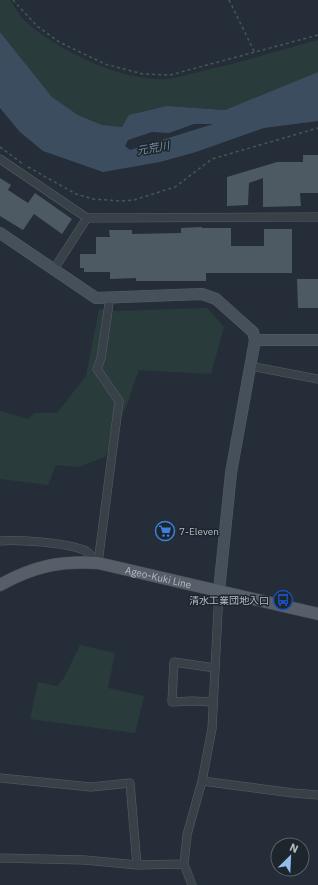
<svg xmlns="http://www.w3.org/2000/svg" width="318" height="885" font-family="'IBM Plex Sans','Noto Sans JP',sans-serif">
  <rect width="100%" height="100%" fill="#252e38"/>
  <!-- green -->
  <path fill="#293c3b" d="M0 0H10C15 7 20 17 26 22 59 51 123 82 167 79 179 78 192 73 203 71 242 62 280 50 318 40V72L225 110 167 106 122 127 102 125 78 115 52 97 0 32Z
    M207 308 224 327 211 374 139 370 128 401 105 457 78 467 56 465 48 485 0 479V411L28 419 34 413H57L86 376 99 309 117 311Z
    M80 645 115 653 108 688 144 696 135 733 30 719 38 682 57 686 64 678Z"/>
  <!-- water -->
  <path fill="#3c4d5f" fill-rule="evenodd" d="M0 32 52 97 78 115 102 125 122 127 129 115 167 106 225 110 318 72V121L264 128 196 152 160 162 103 172 43 151 20 132 0 108ZM194 124H213L130 150 125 146 128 140 152 132 169 133Z"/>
  <!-- building -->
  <path fill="#4d5963" d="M303 155H318V193H300L301 206 263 207V178L249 183 248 205 227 206V177L277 162H303Z
    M0 178 11 185 8 190 28 203 35 193 72 219 62 234 34 214 23 230 0 216Z
    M202 227V228H231V246H264V229H292V273H206V281H136V278L110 279V272H84V268H80V254H96V237H110L109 230H132V234L181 233V228Z
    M297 279H318V308H298Z"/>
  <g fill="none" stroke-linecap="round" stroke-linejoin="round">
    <!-- street casing -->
    <g stroke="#565e66" stroke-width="9">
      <path id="street" d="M0 159 87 218
        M54 269 87 218 318 217
        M250 366 318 379
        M0 541C19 539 66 543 84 550 89 552 94 559 98 563
        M98 563 119 401 97 369 101 358 110 297
        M213 702 193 701 172 702 174 662 215 668
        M0 778 91 787 130 783 137 865
        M202 781 293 793 318 795
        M0 858 85 860 137 865 184 864
        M192 885 184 864 187 835 202 781 212 729 219 591"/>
    </g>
    <!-- secondary casing -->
    <g stroke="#565e66" stroke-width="12">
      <path id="secondary" d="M0 233 96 298 202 294 216 299 253 332 255 340 231 473 219 591
        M255 340H318"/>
    </g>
    <!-- primary casing -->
    <g stroke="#414951" stroke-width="13">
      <g id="primary">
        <path id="s1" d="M0 585C34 566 59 561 98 563L318 614"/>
      </g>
    </g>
    <!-- path -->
    <path stroke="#465758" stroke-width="1.5" stroke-dasharray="3 3" stroke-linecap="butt" d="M13 0 37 26 59 42 105 64 143 74 170 75 318 35
      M229 0 255 53
      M0 147 23 164
      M28 167 76 194 93 199 120 201 134 200 175 187 212 159 318 128"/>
    <!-- street -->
    <use href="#street" stroke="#384048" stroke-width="8"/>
    <!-- secondary -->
    <use href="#secondary" stroke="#46505b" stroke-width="11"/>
    <!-- primary -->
    <use href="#primary" stroke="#565f68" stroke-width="12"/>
  </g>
  <!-- icons -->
  <defs>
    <g id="supermarket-ring" transform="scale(1)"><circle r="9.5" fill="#1d252d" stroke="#3f7fe0" stroke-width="1.5"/><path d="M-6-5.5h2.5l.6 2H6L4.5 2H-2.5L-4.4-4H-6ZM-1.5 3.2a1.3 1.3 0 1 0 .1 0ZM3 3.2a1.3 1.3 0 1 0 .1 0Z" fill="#3f7fe0"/></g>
    <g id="bus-ring" transform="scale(1)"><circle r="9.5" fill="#1d252d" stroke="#1a4fb4" stroke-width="1.5"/><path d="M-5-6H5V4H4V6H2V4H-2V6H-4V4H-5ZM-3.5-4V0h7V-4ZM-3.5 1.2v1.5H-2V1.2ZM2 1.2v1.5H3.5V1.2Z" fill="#1a4fb4"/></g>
  </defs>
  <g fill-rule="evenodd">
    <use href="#supermarket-ring" x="165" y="531"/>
    <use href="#bus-ring" x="283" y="600"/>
  </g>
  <g text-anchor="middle" stroke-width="3" stroke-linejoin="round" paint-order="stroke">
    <!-- poi labels -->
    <g font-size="10" fill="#b3bbc4" stroke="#1d252d" text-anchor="start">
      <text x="179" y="535">7-Eleven</text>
      <text x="269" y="604" text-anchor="end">清水工業団地入口</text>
    </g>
    <!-- street labels -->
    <g font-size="10" fill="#b3bbc4" stroke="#1d252d">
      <text dy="4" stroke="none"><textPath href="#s1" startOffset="164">Ageo-Kuki Line</textPath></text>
    </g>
    <!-- water labels -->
    <g font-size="11" font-style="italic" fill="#778ea4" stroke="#1d252d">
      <text transform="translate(153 148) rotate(-10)" y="4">元荒川</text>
    </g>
  </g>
  <!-- north arrow -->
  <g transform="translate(290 857) rotate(24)"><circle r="19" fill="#1d252d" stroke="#596169"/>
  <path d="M0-3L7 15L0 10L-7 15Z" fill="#91bceb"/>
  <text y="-6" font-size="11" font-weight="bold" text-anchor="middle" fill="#b3bbc4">N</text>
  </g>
</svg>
